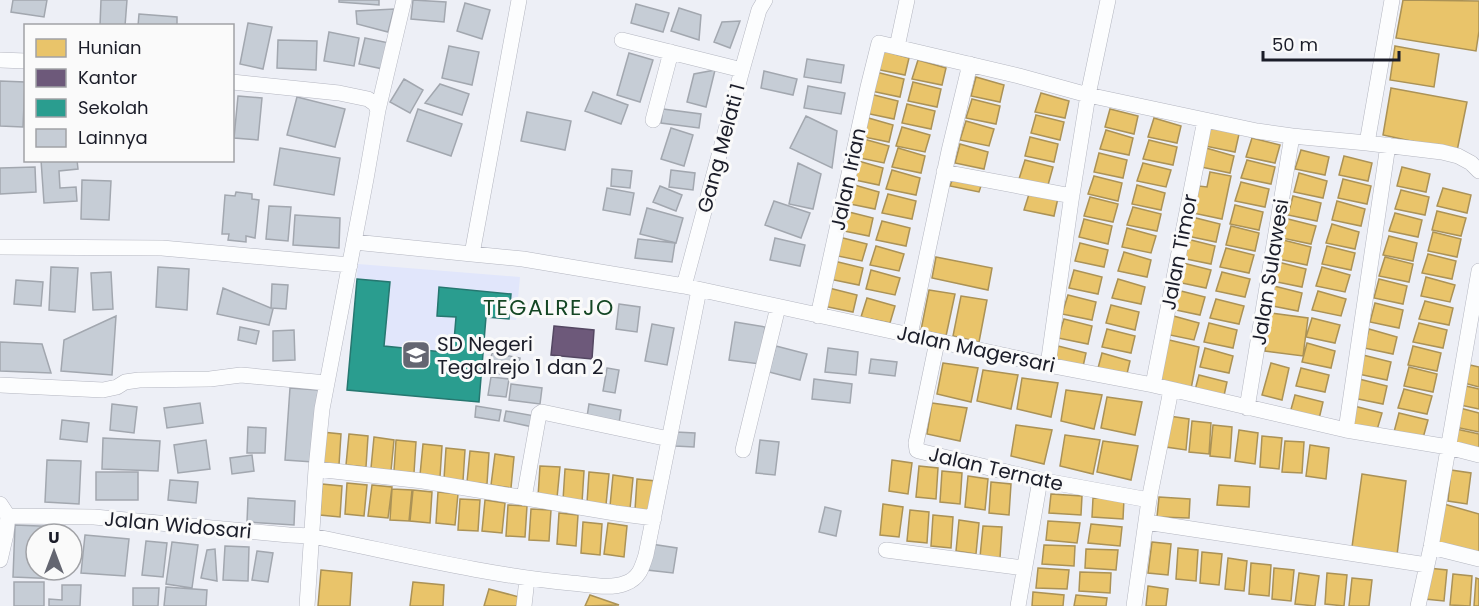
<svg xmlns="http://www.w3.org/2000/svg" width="1479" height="606" font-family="Poppins,sans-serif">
  <rect width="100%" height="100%" fill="#edeff6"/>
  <!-- built -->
  <path fill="#e1e6fb" d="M358 264 520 277 516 320 486 318 479 402 347 390Z"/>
  <!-- homes -->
  <path fill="#e9c46a" stroke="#ab9256" stroke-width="1.5" d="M1403 0 1479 1V31L1476 51 1396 38Z
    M1395 46 1439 54 1434 87 1390 80Z
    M881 50 909 58 905 75 875 69Z
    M918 60 946 68 942 85 912 79Z
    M876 72 904 79 900 97 871 91Z
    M976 77 1004 85 1000 102 971 96Z
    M913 82 941 89 937 107 908 101Z
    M1391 88 1467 102 1457 151 1383 135Z
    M1041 93 1069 101 1065 118 1035 112Z
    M870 94 898 101 894 119 865 113Z
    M972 99 1000 106 996 124 966 118Z
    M907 104 935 111 931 129 902 123Z
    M1110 109 1138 116 1134 134 1105 127Z
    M1036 115 1064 122 1060 140 1031 133Z
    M865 117 893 125 889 142 859 136Z
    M1154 118 1181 126 1177 143 1148 137Z
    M966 121 994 129 989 146 960 140Z
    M902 127 930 135 925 152 896 146Z
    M1211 127 1239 134 1235 152 1205 146Z
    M1106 130 1133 138 1129 155 1100 149Z
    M1030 137 1058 144 1054 162 1025 156Z
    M860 138 889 146 884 163 855 157Z
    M1252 138 1280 145 1275 163 1246 157Z
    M1149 140 1177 147 1173 165 1143 159Z
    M960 144 988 152 984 169 955 163Z
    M898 148 925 156 921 173 892 167Z
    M1206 148 1234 156 1230 173 1201 167Z
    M1301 150 1329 157 1325 175 1295 169Z
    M1099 153 1127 160 1123 178 1094 172Z
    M1344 156 1372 163 1368 181 1339 175Z
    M855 160 883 168 879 185 850 179Z
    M1025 160 1053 167 1048 185 1019 179Z
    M1247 160 1275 167 1271 184 1241 178Z
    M1143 163 1171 170 1166 187 1137 181Z
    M1402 167 1430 174 1426 192 1397 186Z
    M892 170 920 178 916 195 886 189Z
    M1210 172 1231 176 1222 219 1193 213 1199 186 1207 187Z
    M1299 173 1327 181 1323 198 1294 192Z
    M954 175 982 183 979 192 950 186Z
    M1094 176 1122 183 1118 201 1088 194Z
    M1343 179 1371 186 1367 204 1338 198Z
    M1241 182 1269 189 1265 207 1235 201Z
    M851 184 879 192 875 209 845 203Z
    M1137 185 1165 193 1161 210 1132 204Z
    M1443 188 1471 195 1467 213 1437 206Z
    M1401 190 1429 197 1425 215 1395 209Z
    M1030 191 1058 198 1054 216 1024 210Z
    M888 194 916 201 912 219 882 213Z
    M1293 196 1321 203 1317 221 1288 215Z
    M1090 197 1118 204 1113 222 1084 216Z
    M1337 201 1365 209 1361 226 1332 220Z
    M1235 205 1263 212 1259 230 1230 224Z
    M1133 207 1161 214 1157 231 1127 225Z
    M845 211 873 218 869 236 839 230Z
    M1437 211 1466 218 1461 236 1432 230Z
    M1395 213 1422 220 1418 237 1389 231Z
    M1192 217 1220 224 1216 242 1187 236Z
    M1084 219 1112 226 1108 244 1079 237Z
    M1288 219 1316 226 1311 244 1282 238Z
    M882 221 910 228 906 246 876 240Z
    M1332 224 1359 232 1355 249 1326 243Z
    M1231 226 1259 233 1255 251 1226 245Z
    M1127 228 1156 236 1151 253 1122 247Z
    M1433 232 1461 239 1457 257 1428 251Z
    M1389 236 1417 243 1413 261 1383 255Z
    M839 237 867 244 862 261 833 255Z
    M1187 239 1215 246 1211 264 1181 258Z
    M1283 240 1311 247 1307 265 1278 259Z
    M1080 243 1108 250 1104 267 1075 261Z
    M876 246 904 254 899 271 870 265Z
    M1327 246 1355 253 1351 270 1322 264Z
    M1226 248 1254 255 1249 273 1220 267Z
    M1124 252 1151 260 1147 277 1118 271Z
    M1428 254 1456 261 1452 279 1422 273Z
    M936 257 992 268 988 290 932 278Z
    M1385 257 1413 264 1409 282 1379 276Z
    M834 261 863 268 859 285 829 279Z
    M1278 262 1306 269 1302 287 1272 281Z
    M1183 263 1211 270 1206 288 1177 282Z
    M1322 267 1350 275 1345 292 1316 286Z
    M871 270 900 278 895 295 866 289Z
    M1074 270 1102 277 1098 294 1069 288Z
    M1222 272 1250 279 1245 297 1216 291Z
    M1426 277 1455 285 1450 302 1421 296Z
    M1118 279 1145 287 1141 304 1112 298Z
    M1379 279 1407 286 1403 304 1374 298Z
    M1274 286 1302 293 1298 311 1268 305Z
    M829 288 857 295 853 312 823 306Z
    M929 290 955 294 946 336 921 330Z
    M1177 290 1205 297 1200 315 1171 309Z
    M1318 291 1346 299 1341 316 1312 310Z
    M1068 295 1096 302 1092 320 1062 314Z
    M961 296 987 300 979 342 953 336Z
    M867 298 895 306 890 323 861 317Z
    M1216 299 1244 306 1239 324 1210 318Z
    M1425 301 1453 308 1449 325 1419 319Z
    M1375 303 1403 310 1399 328 1370 322Z
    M1111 305 1139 312 1135 330 1106 323Z
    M1271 313 1308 318 1303 356 1265 351Z
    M1170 315 1199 323 1194 340 1165 334Z
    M1312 318 1340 325 1335 343 1306 337Z
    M1064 319 1092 326 1088 344 1058 338Z
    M1209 323 1237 330 1233 348 1204 342Z
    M1419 323 1447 330 1443 348 1413 342Z
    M1107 329 1135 336 1131 353 1102 347Z
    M1369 329 1397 337 1393 354 1364 348Z
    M1165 339 1199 347 1191 389 1156 382Z
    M1307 343 1335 351 1331 368 1302 362Z
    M1058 346 1086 353 1082 371 1052 365Z
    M1413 346 1441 353 1437 371 1408 365Z
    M1205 348 1233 356 1229 373 1200 367Z
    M1102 353 1130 361 1126 378 1097 372Z
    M1363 355 1391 362 1387 380 1358 374Z
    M943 363 978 368 971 402 937 394Z
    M1271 363 1289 368 1282 400 1262 395Z
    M1470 365 1479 367V387L1464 383Z
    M1409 367 1437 374 1433 392 1404 386Z
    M1301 368 1329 375 1325 392 1296 386Z
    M983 370 1018 375 1011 409 977 401Z
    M1199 375 1227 382 1223 400 1194 394Z
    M1022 378 1058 383 1051 417 1017 409Z
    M1359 379 1387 386 1383 404 1353 398Z
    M1466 386 1479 389V409L1460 405Z
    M1404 389 1432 396 1427 414 1398 408Z
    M1066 390 1102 395 1094 429 1061 421Z
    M1295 395 1323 402 1319 419 1290 413Z
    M1107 397 1142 402 1135 435 1101 428Z
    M932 403 967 408 960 441 927 434Z
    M1354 406 1382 413 1377 430 1348 424Z
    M1460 408 1479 413V432L1455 427Z
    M1399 413 1428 420 1423 438 1394 432Z
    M1169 416 1189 419 1186 450 1166 447Z
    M1192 421 1211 423 1209 454 1189 452Z
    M1016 425 1052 430 1044 464 1011 456Z
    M1213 425 1232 427 1230 458 1210 456Z
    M1456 429 1479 434V452L1452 448Z
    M1239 430 1258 433 1255 464 1235 461Z
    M322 432 341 434 339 465 319 463Z
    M349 434 368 436 366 467 346 465Z
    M1065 435 1100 440 1093 474 1060 466Z
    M1262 436 1282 438 1279 469 1260 467Z
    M374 437 394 440 391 471 371 468Z
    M396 440 416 442 414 473 394 471Z
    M1103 441 1138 446 1131 480 1097 472Z
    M1285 441 1304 442 1302 473 1282 472Z
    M423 444 442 446 440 477 420 475Z
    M1310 445 1329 448 1326 479 1306 476Z
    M446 448 465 450 463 481 444 479Z
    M470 451 489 453 487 484 467 482Z
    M495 454 514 457 511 488 491 485Z
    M892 460 912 463 908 494 889 491Z
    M540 466 560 467 557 498 538 497Z
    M919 466 938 468 936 499 916 497Z
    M565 469 584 471 582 503 563 500Z
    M1451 470 1471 473 1467 504 1448 501Z
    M942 471 962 473 960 504 940 502Z
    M589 472 609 474 606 505 587 503Z
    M1362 474 1406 481 1397 555 1352 547Z
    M613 475 633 478 630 509 610 506Z
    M968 476 988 479 985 510 965 507Z
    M637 479 656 481 654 512 635 510Z
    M991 482 1011 484 1009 515 989 513Z
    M347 483 367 485 364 516 345 514Z
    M322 484 342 486 340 517 320 515Z
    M372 485 392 487 388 518 368 516Z
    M1219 485 1250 487 1249 507 1217 505Z
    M392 489 412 490 409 521 390 520Z
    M413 490 432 492 430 523 410 521Z
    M438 492 458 494 455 525 436 523Z
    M1051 494 1082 496 1081 515 1049 513Z
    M1159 497 1190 499 1189 518 1157 517Z
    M1093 498 1124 499 1123 519 1092 517Z
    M460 499 480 500 478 531 458 530Z
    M485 500 505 503 502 533 482 531Z
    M883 504 903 507 899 537 880 535Z
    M1444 504 1479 514V553L1434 543Z
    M508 505 527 506 525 537 506 536Z
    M531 509 551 510 549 541 529 540Z
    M910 510 929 512 927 543 907 541Z
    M559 513 578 515 576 546 557 544Z
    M933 515 953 517 951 548 931 546Z
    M959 520 979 523 976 554 956 551Z
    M1048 521 1080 523 1077 543 1046 540Z
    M583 522 602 524 600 555 581 553Z
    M608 523 627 526 624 557 604 554Z
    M1091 524 1122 527 1120 546 1088 543Z
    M983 526 1002 527 1000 558 980 557Z
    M1152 542 1171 544 1168 575 1148 573Z
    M1044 545 1075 546 1074 566 1042 564Z
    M1178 548 1198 550 1196 581 1176 579Z
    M1086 549 1118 550 1116 570 1085 568Z
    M1202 552 1222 554 1219 585 1200 583Z
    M1228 558 1247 561 1244 591 1225 589Z
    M1251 563 1271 565 1269 596 1249 594Z
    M1038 568 1069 570 1067 589 1036 588Z
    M1274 568 1294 570 1291 601 1272 599Z
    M1428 568 1447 570 1444 601 1425 599Z
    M321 570 352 573 350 606H318Z
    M1080 572 1111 573 1110 593 1079 591Z
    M1299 573 1319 576 1315 606 1295 604Z
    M1327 573 1347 575 1344 606 1325 604Z
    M1453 574 1472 576 1470 606 1450 605Z
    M1352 578 1372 580 1369 606H1349Z
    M1476 578 1479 579V606H1474Z
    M413 582 444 585 443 606H410Z
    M1148 586 1168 589 1166 606H1146Z
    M489 589 519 597 517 606H484Z
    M1033 592 1064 595 1063 606H1032Z
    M590 595 619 605 585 606Z
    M1076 595 1107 598 1106 606H1074Z"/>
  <!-- offices -->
  <path fill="#6d597a" stroke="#544762" stroke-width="1.5" d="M554 326 594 330 592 359 551 355Z"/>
  <!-- schools -->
  <path fill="#2a9d8f" stroke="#267770" stroke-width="1.5" d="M357 279 390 282 384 346 453 353 456 317 437 316 439 287 511 294 509 319 486 317 479 402 347 390Z"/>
  <!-- building -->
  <path fill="#c6cdd6" stroke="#a2a7af" stroke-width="1.5" d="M13 0H47L44 17 11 12Z
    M101 0H127L125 26H100Z
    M339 0H379V5L339 2Z
    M413 0 446 2 444 22 411 19Z
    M465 3 490 10 482 39 457 31Z
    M636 4 669 13 663 32 631 23Z
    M679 8 701 15 699 40 671 31Z
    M394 9 388 32 357 24 356 11Z
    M139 14 177 17V26H138Z
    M740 21 730 48 714 42 722 22Z
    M248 23 272 27 263 69 240 64Z
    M329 32 359 38 354 66 324 61Z
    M365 38 389 43 383 69 359 64Z
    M278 40 317 41 316 70 277 68Z
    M449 46 479 52 472 85 442 78Z
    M629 53 653 60 640 102 617 95Z
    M807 59 844 65 841 83 804 77Z
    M715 70 706 107 687 102 694 74Z
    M764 71 797 79 793 95 761 88Z
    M404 79 423 90 410 113 390 102Z
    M0 81 25 82 23 127 0 126Z
    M440 84 469 94 462 115 425 103Z
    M808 86 845 93 841 114 804 108Z
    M593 92 628 105 621 124 585 111Z
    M238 96 262 98 258 140 234 138Z
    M297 97 345 109 335 147 287 135Z
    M418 109 462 124 451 156 407 141Z
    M663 109 701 114 699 128 661 123Z
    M527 112 571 121 565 150 521 141Z
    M806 116 837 131 832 168 790 148Z
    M671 128 693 135 684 166 661 159Z
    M280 148 340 158 334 195 274 185Z
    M41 160H77L78 169 59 171 60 188 76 187 77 201 44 203Z
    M798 163 821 174 813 209 789 204Z
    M35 167 36 192 0 194V168Z
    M612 169 632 171 630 188 611 186Z
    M671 170 695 173 693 190 669 187Z
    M82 180 111 181 109 220 81 219Z
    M660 186 682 195 676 211 653 202Z
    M607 188 634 193 630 215 603 210Z
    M236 192 252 194V199L259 200 255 238 246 236V242L228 240 229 234H222L225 195 235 196Z
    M774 201 810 213 801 238 765 225Z
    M269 206 291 207 288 241 266 239Z
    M647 208 683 218 676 243 640 234Z
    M295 215 340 218 339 248 293 245Z
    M775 238 805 245 800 266 770 260Z
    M638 239 675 243 672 262 635 258Z
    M51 267 78 268 75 312 49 310Z
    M158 267 189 269 187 310 156 307Z
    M111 272 113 309 93 310 91 273Z
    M16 280 43 282 41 306 14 304Z
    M272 284 288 285 286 309 271 308Z
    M223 288 273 309 269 325 217 314Z
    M619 304 640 307 637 332 616 329Z
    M116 316 112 375 61 371 64 340Z
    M735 322 765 327 760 364 729 360Z
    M652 324 674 328 667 365 645 361Z
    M240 327 259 331 256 344 238 340Z
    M294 330 295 360 273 361V331Z
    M0 342 42 344 51 373 0 371Z
    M776 346 807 354 800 380 769 372Z
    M828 348 858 352 856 375 825 372Z
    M492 353 520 358 517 377 488 372Z
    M871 359 897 362 895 376 869 373Z
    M607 368 619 370 615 393 603 391Z
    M491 377 509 379 506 397 488 395Z
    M814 379 852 384 850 403 812 399Z
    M511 384 542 388 540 404 509 400Z
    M290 388 318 390 313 462 285 460Z
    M200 403 203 423 167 428 164 408Z
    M112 404 137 407 134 433 110 430Z
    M589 404 621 410 619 423 587 417Z
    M476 406 501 410 499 421 475 417Z
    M506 411 535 416 533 427 504 421Z
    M62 420 89 423 87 442 60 439Z
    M248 427 266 428 265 453H247Z
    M676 432 695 433 694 447 675 446Z
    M103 438 160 441 158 471 102 469Z
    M206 440 210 469 178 473 174 445Z
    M760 440 779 442 775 475 756 473Z
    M252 455 254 471 232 474 230 458Z
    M47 460 81 461 79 504 45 502Z
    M96 472H138V500H96Z
    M170 480 198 482 196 503 168 500Z
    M248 498 295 501 294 525 247 522Z
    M825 507 841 511 836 536 819 532Z
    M15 525 63 527 62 534H36V570H61L60 579 13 577Z
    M85 535 129 539 125 576 81 573Z
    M146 541 167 543 163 577 142 575Z
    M172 542 198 545 192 588 166 584Z
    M651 544 677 548 673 573 647 570Z
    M225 546 249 547 248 581 223 580Z
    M215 549 217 581 201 578 207 550Z
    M257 551 273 553 268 582 252 580Z
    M14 582H44V606H14Z
    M62 585H81L80 606H49V599L62 600Z
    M166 587 207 590 206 606H164Z
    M133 588H159L158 606H133Z"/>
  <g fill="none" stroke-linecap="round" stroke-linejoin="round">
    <!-- street casing -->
    <g stroke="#b4b6c0" stroke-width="16">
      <path id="street" d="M1392 0 1367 143 1442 152 1458 156 1471 163 1479 171
        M622 40 742 70
        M897 47 907 0
        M0 60 26 61
        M232 82 339 93 368 99 375 104 378 110 366 179 322 409 316 469 307 606
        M378 110 404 0
        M653 120 671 52
        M944 172 1072 196
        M354 242 472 254 519 0
        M0 247 162 248 350 265
        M472 254 523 259 684 286 1048 365 1153 385 1346 430 1448 447 1479 455
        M684 286 742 70 759 10 765 0
        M818 316 868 87 879 43 1019 76 1088 95 1257 131 1292 136 1367 143
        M910 335 949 151 970 64
        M937 342 916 443 917 450 919 451 1040 480 1149 500
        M1048 365 1071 201 1088 95 1108 0
        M0 385 103 390 117 387 125 382 139 380 210 379 241 375 327 383
        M1153 385 1205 120
        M1247 408 1292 136
        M1346 430 1388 145
        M743 450 778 307
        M316 469 423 481 615 513 654 518
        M524 498 539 414 542 412 669 439
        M0 504 8 516 6 534 0 560
        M8 516 94 517 289 535 312 536C398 553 484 575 571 583 588 584 609 590 626 583 639 578 642 568 646 555L699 290
        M1146 522 1427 565
        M1431 547 1479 559
        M886 550 1024 568
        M524 606 527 579
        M1018 606 1040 480
        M1134 606 1149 500 1171 390
        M1418 606 1431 547 1479 271"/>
    </g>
    <!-- street -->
    <use href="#street" stroke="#fcfdfe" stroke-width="15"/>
  </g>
  <!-- icons -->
  <defs>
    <g id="school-square" transform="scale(1.5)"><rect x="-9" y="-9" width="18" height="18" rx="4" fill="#646671" stroke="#fafafa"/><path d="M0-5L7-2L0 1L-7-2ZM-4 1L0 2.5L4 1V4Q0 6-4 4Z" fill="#fff"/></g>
  </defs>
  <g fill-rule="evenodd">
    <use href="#school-square" x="416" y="355"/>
  </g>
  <g text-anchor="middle" stroke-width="6" stroke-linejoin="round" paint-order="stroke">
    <!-- street labels -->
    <g font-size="20" fill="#1b1d29" stroke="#fafafa">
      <text transform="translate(721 148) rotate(-75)" y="7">Gang Melati 1</text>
      <text transform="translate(848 179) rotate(-78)" y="7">Jalan Irian</text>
      <text transform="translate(1179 252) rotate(-79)" y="7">Jalan Timor</text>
      <text transform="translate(1270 272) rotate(-81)" y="7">Jalan Sulawesi</text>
      <text transform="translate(976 349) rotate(12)" y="7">Jalan Magersari</text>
      <text transform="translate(996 469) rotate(13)" y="7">Jalan Ternate</text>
      <text transform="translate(178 525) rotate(5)" y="7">Jalan Widosari</text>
    </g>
    <!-- poi labels -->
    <g font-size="20" fill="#1b1d29" stroke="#fafafa" text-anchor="start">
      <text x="437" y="351">SD Negeri<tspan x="437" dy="23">Tegalrejo 1 dan 2</tspan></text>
    </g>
    <!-- quarter labels -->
    <g font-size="22" letter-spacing="1.5" fill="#144624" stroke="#fafafa">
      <text x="549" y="315">TEGALREJO</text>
    </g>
  </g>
  <!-- legend -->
  <rect x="24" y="24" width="210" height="138" fill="#fafafa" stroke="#a1a2a6" stroke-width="1.5"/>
  <rect x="36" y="39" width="30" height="18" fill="#e9c46a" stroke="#a1a2a6" stroke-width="1.5"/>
  <text x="78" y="54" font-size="18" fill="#1b1d29">Hunian</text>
  <rect x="36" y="69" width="30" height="18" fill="#6d597a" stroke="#a1a2a6" stroke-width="1.5"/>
  <text x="78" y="84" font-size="18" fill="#1b1d29">Kantor</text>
  <rect x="36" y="99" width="30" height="18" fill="#2a9d8f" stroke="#a1a2a6" stroke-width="1.5"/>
  <text x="78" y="114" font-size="18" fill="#1b1d29">Sekolah</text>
  <rect x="36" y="129" width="30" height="18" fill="#c6cdd6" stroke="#a1a2a6" stroke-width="1.5"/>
  <text x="78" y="144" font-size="18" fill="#1b1d29">Lainnya</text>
  <!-- north arrow -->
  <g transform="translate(54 552)"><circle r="28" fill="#fafafa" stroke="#a1a2a6" stroke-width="1.5"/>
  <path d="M0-4.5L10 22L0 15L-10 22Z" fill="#646671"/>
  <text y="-9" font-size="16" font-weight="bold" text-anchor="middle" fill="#1b1d29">U</text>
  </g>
  <!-- scale -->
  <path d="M1263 51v9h136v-9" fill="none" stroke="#1b1d29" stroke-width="3"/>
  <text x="1272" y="51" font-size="18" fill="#1b1d29" stroke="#fafafa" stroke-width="4.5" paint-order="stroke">50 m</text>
</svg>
